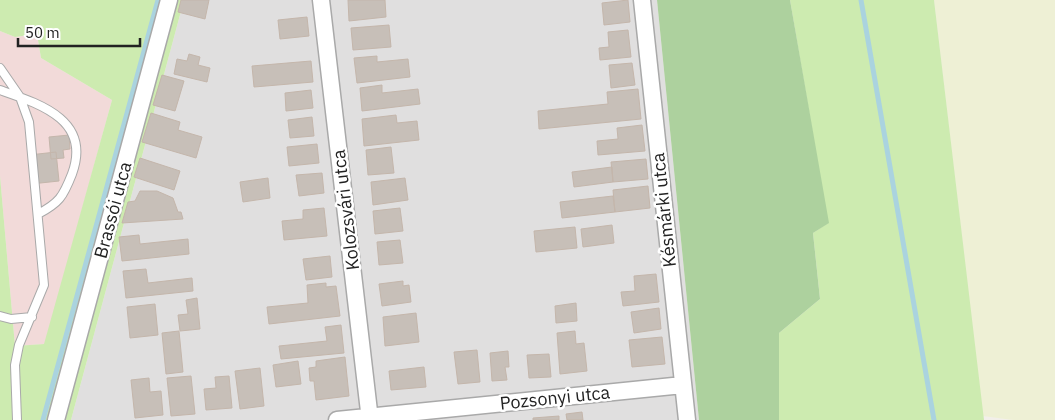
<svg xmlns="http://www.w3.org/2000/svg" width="1055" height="420" font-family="'IBM Plex Sans',sans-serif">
  <rect width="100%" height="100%" fill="#f2efe9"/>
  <!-- residential -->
  <path fill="#e0dfdf" d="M184 0H657L699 420H71Z"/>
  <!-- commercial -->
  <path fill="#f2dad9" d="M0 31 15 37 37 34 41 58 112 100 45 344 15 346 0 176Z"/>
  <!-- farmland -->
  <path fill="#eef0d5" d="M934 0H1055V420H1013L983 416Z"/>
  <!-- grass -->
  <path fill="#cdebb0" d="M0 0H184L71 420H0V176L15 346 44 344 112 100 41 58 37 34 15 37 0 31Z
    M790 0H934L984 420H779V333L820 299 813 233 828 223Z"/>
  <!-- forest -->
  <path fill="#add19e" d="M657 0H790L829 223 813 233 820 299 779 333V420H699Z"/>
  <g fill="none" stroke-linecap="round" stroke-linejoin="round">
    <!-- stream -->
    <path stroke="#aad3df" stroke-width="5" d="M861 0 934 420
      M43 420 158 0"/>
  </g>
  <!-- building -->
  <path fill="#c7bfb8" stroke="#c4b6ab" d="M181 0H209L205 19 178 12Z
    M348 0H385L386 17 349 21Z
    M628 0 630 22 604 25 602 3Z
    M307 17 309 36 280 39 278 20Z
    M389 25 391 47 353 50 351 28Z
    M628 30 631 57 600 60 599 48 609 47 608 32Z
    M189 54 200 57 198 65 210 68 207 82 174 74 177 59 187 61Z
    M377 56V62L408 59 410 77 357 83 354 58Z
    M311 61 313 82 254 87 252 66Z
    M632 63 635 85 611 88 609 65Z
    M162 75 184 81 175 111 153 105Z
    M382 85V93L418 89 420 104 362 111 360 88Z
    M638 89 641 119 539 129 538 111 608 104 607 92Z
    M311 90 313 108 286 111 285 93Z
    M151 113 180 122 178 130 202 137 196 158 142 142Z
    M396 115 397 123 417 121 419 140 364 146 362 119Z
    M312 117 314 136 290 138 288 120Z
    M642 125 645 151 598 155 597 141 618 139 617 128Z
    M69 135 70 149 63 150 64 158 51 159 49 137Z
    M317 144 319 163 289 166 287 147Z
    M391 147 394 173 368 175 366 150Z
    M56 152 59 181 31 184 29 155Z
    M140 158 180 171 174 190 134 177Z
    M646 159 648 179 613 182 611 162Z
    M612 167 613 182 574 187 572 172Z
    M322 173 324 193 299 196 296 175Z
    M268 178 270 198 243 202 240 182Z
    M405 178 408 200 373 205 371 182Z
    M648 186 650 208 615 212 613 190Z
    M140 191H157L173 198 178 212H181L183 219 122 223 128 202 135 201Z
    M613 196 615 212 562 218 560 202Z
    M324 208 327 236 284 240 282 221 303 219V210Z
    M400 208 403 231 375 234 373 211Z
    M612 225 614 243 583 247 581 229Z
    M575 227 577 248 536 252 534 231Z
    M139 235 140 244 188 239 189 254 122 261 119 237Z
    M400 240 403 263 379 265 377 242Z
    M330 256 332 277 306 280 303 259Z
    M146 269 148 283 192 278 193 291 126 298 123 271Z
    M656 274 659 302 623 306 621 292 635 291 634 276Z
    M403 281V286L409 285 411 302 382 306 379 284Z
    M326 283V287L336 286 340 316 269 324 267 307 308 303 307 285Z
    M197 298 200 329 180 331 178 315 188 314 186 300Z
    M576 303 577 321 556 323 555 306Z
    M155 304 158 335 130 338 127 307Z
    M659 308 661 329 634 333 631 312Z
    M416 313 419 342 385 346 383 317Z
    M341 325 344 353 281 359 279 346 327 341 325 327Z
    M179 331 183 372 166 374 162 333Z
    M575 331 576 344 584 343 587 371 560 374 557 333Z
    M662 337 665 364 632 367 629 340Z
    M477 350 480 382 458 384 454 352Z
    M508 351 509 367H505L507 380 492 381 490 353Z
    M549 354 551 377 529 378 527 355Z
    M345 357 349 396 316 400 314 381H310L309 368 316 367V361Z
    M298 361 301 384 276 387 273 365Z
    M424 367 426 387 391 390 389 371Z
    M260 368 264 406 240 409 235 371Z
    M191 376 195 414 171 416 167 378Z
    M229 376 232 408 206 410 204 389 216 388 215 377Z
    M149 378 150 392 161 391 163 415 135 418 131 380Z
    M582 412 583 420H567L566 414Z
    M559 416V420H533V418Z"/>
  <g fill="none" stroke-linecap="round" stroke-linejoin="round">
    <!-- service casing -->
    <g stroke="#a9a9a9" stroke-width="10">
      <path id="service" d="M0 68 20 97 29 122 44 285 19 345 15 365 17 420
        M0 90C40 104 92 120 72 174 63 197 59 203 38 214
        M0 316 11 319 32 317"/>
    </g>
    <!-- minor casing -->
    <g stroke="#a9a9a9" stroke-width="19">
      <path id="minor" d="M321 0 370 420
        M642 0 687 420
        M56 420 169 0
        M337 420 683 385"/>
    </g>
    <!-- service -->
    <use href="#service" stroke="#fff" stroke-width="8"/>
    <!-- minor -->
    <use href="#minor" stroke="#fff" stroke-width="16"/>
  </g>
  <g text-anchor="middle" stroke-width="5" stroke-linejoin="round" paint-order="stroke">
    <!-- street labels -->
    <g font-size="18" fill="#222" stroke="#fff">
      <text transform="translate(113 210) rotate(-75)" y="6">Brassói utca</text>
      <text transform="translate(346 210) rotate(-97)" y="6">Kolozsvári utca</text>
      <text transform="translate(664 210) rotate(-96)" y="6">Késmárki utca</text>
      <text transform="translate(555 398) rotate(-6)" y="6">Pozsonyi utca</text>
    </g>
  </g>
  <!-- scale -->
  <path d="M18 38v8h122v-8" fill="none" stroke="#222222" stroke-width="2.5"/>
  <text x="25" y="38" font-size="15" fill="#222222" stroke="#ffffff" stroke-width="4" paint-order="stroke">50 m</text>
</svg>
